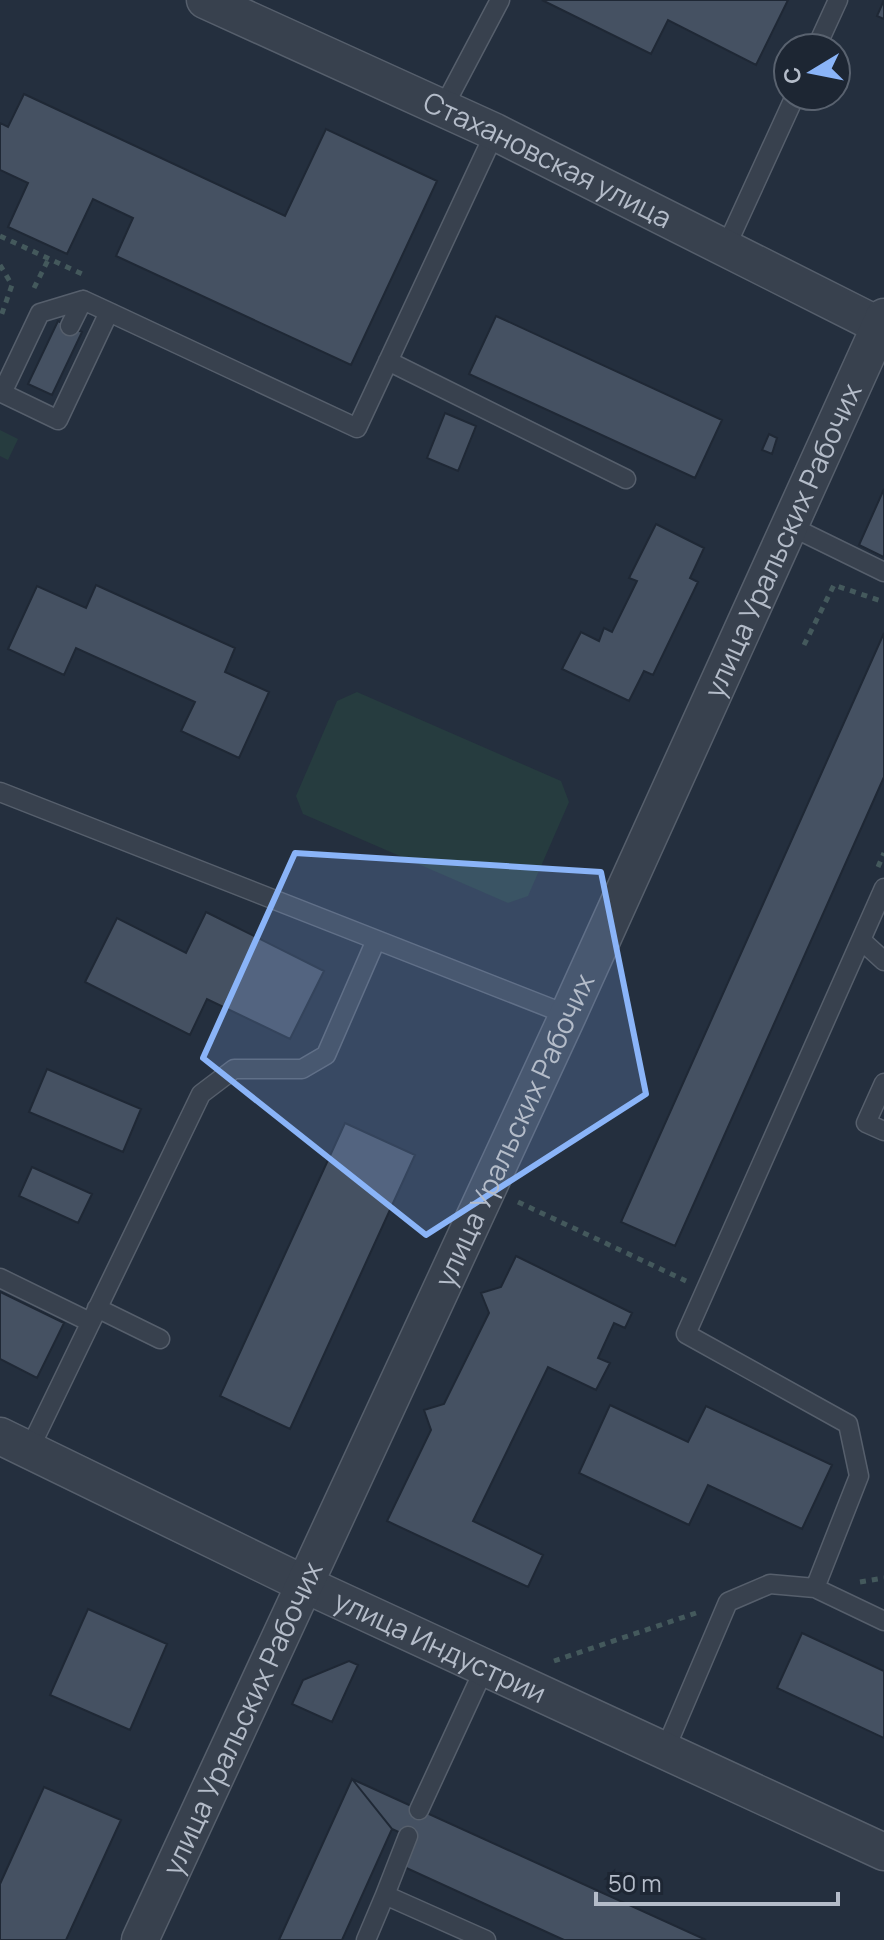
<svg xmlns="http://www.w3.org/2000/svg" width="884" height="1940" font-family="Manrope,sans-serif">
  <rect width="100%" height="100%" fill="#242f3e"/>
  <!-- green -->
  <path fill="#263c3f" d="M0 430 18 439 8 460 0 456Z
    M357 692 561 781 569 802 528 896 508 903 303 814 296 796 337 701Z"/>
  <!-- building -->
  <path fill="#455162" stroke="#1f2835" stroke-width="2" d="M542 0H788L756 65 668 20 651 54Z
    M884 0V19L877 16Z
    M24 94 285 216 326 129 437 181 351 365 116 256 133 218 93 199 67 254 8 227 28 183 0 170V123L8 127Z
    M496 316 722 420 695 478 469 374Z
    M58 321 82 332 52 395 28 384Z
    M445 413 476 426 458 471 427 458Z
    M769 434 777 438 772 454 762 450Z
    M884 489V557L859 545Z
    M656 524 704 548 690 578 698 582 653 675 644 671 629 701 562 669 581 632 599 641 604 628 612 632 637 581 629 578Z
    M96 585 235 648 225 672 269 692 239 758 181 731 195 702 76 648 64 675 8 649 37 586 86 608Z
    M884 633V777L675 1246 621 1222Z
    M206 912 324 971 290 1039 207 999 190 1035 85 982 117 918 186 953Z
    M47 1069 141 1109 123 1152 29 1112Z
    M345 1123 415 1155 290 1429 220 1396Z
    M32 1167 92 1194 78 1223 19 1196Z
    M516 1256 632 1313 625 1328 614 1323 598 1358 610 1363 596 1390 548 1367 473 1521 543 1555 528 1587 387 1521 431 1430 424 1410 444 1404 489 1313 481 1293 501 1287Z
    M0 1292 64 1323 37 1378 0 1359Z
    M610 1405 688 1442 706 1406 832 1465 802 1529 708 1485 689 1525 579 1473Z
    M88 1609 167 1644 130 1730 50 1695Z
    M802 1633 884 1671V1738L777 1688Z
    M349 1661 358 1665 332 1722 292 1704 303 1680Z
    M352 1779 706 1940H564L402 1866 414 1839 392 1829Z
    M352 1779 392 1829 342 1940H279Z
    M44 1787 121 1820 66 1940H0V1884Z"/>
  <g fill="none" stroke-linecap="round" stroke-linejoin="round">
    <!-- service casing -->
    <g stroke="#565f6c" stroke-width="21">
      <path id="service" d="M816 48 838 0
        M443 108 500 0
        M725 249 795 96
        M109 312 58 420 2 393 40 313 83 300 109 312 357 428 495 132
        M70 326 83 300
        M388 361 626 479
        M788 525 884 572
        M0 792 568 1015
        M861 940 884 961
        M884 1083 866 1123 884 1131
        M0 1278 90 1322
        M97 1308 160 1339
        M29 1450 201 1094 234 1069H302L326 1055 376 940
        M815 1588 859 1476 848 1424 686 1334 884 888
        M665 1750 728 1602 770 1584 815 1588 884 1621
        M419 1810 485 1667
        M385 1895 408 1836
        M366 1940 385 1895 486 1940"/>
    </g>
    <!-- minor casing -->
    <g stroke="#565f6c" stroke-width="39">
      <g id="minor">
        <path id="s1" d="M205 0 495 132 884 328"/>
        <path id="s2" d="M0 1436 304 1584 884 1852"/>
        <path id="s3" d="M140 1940 568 1015 884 317"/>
      </g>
    </g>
    <!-- path -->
    <path stroke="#44595c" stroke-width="5" stroke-dasharray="6 6" stroke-linecap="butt" d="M0 236 82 274
      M0 265 12 285 0 319
      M34 288 49 258
      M804 645 834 585 884 602
      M878 867 884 853
      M518 1202 686 1281
      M860 1582 884 1578
      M554 1661 696 1613"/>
    <!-- service -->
    <use href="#service" stroke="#38414e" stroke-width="18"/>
    <!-- minor -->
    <use href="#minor" stroke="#38414e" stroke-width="36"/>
  </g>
  <!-- marked area -->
  <path fill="#8ab4f8" fill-opacity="0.2" stroke="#8ab4f8" stroke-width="6" stroke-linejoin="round" d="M295 853 601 872 646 1094 426 1235 203 1058Z"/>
  <g text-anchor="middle" stroke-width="8" stroke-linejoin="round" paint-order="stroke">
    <!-- street labels -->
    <g font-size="28" fill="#b4bcc9" stroke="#1d2633">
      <text dy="10" stroke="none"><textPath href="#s1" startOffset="378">Стахановская улица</textPath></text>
      <text dy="10" stroke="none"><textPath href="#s3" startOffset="1540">улица Уральских Рабочих</textPath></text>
      <text dy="10" stroke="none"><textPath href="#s3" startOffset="892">улица Уральских Рабочих</textPath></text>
      <text dy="10" stroke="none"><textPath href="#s2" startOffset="488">улица Индустрии</textPath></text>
      <text dy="10" stroke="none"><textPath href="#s3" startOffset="244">улица Уральских Рабочих</textPath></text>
    </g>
  </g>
  <!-- north arrow -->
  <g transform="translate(812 72) rotate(260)"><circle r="38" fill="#1d2633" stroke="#59626f" stroke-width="2"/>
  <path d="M0-6L14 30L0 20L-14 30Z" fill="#8ab4f8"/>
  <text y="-12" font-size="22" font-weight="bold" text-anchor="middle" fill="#b4bcc9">С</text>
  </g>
  <!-- scale -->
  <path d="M596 1892v12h242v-12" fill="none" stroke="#b4bcc9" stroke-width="4"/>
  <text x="608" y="1892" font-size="24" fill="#b4bcc9" stroke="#1d2633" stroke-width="6" paint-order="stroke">50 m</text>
</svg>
